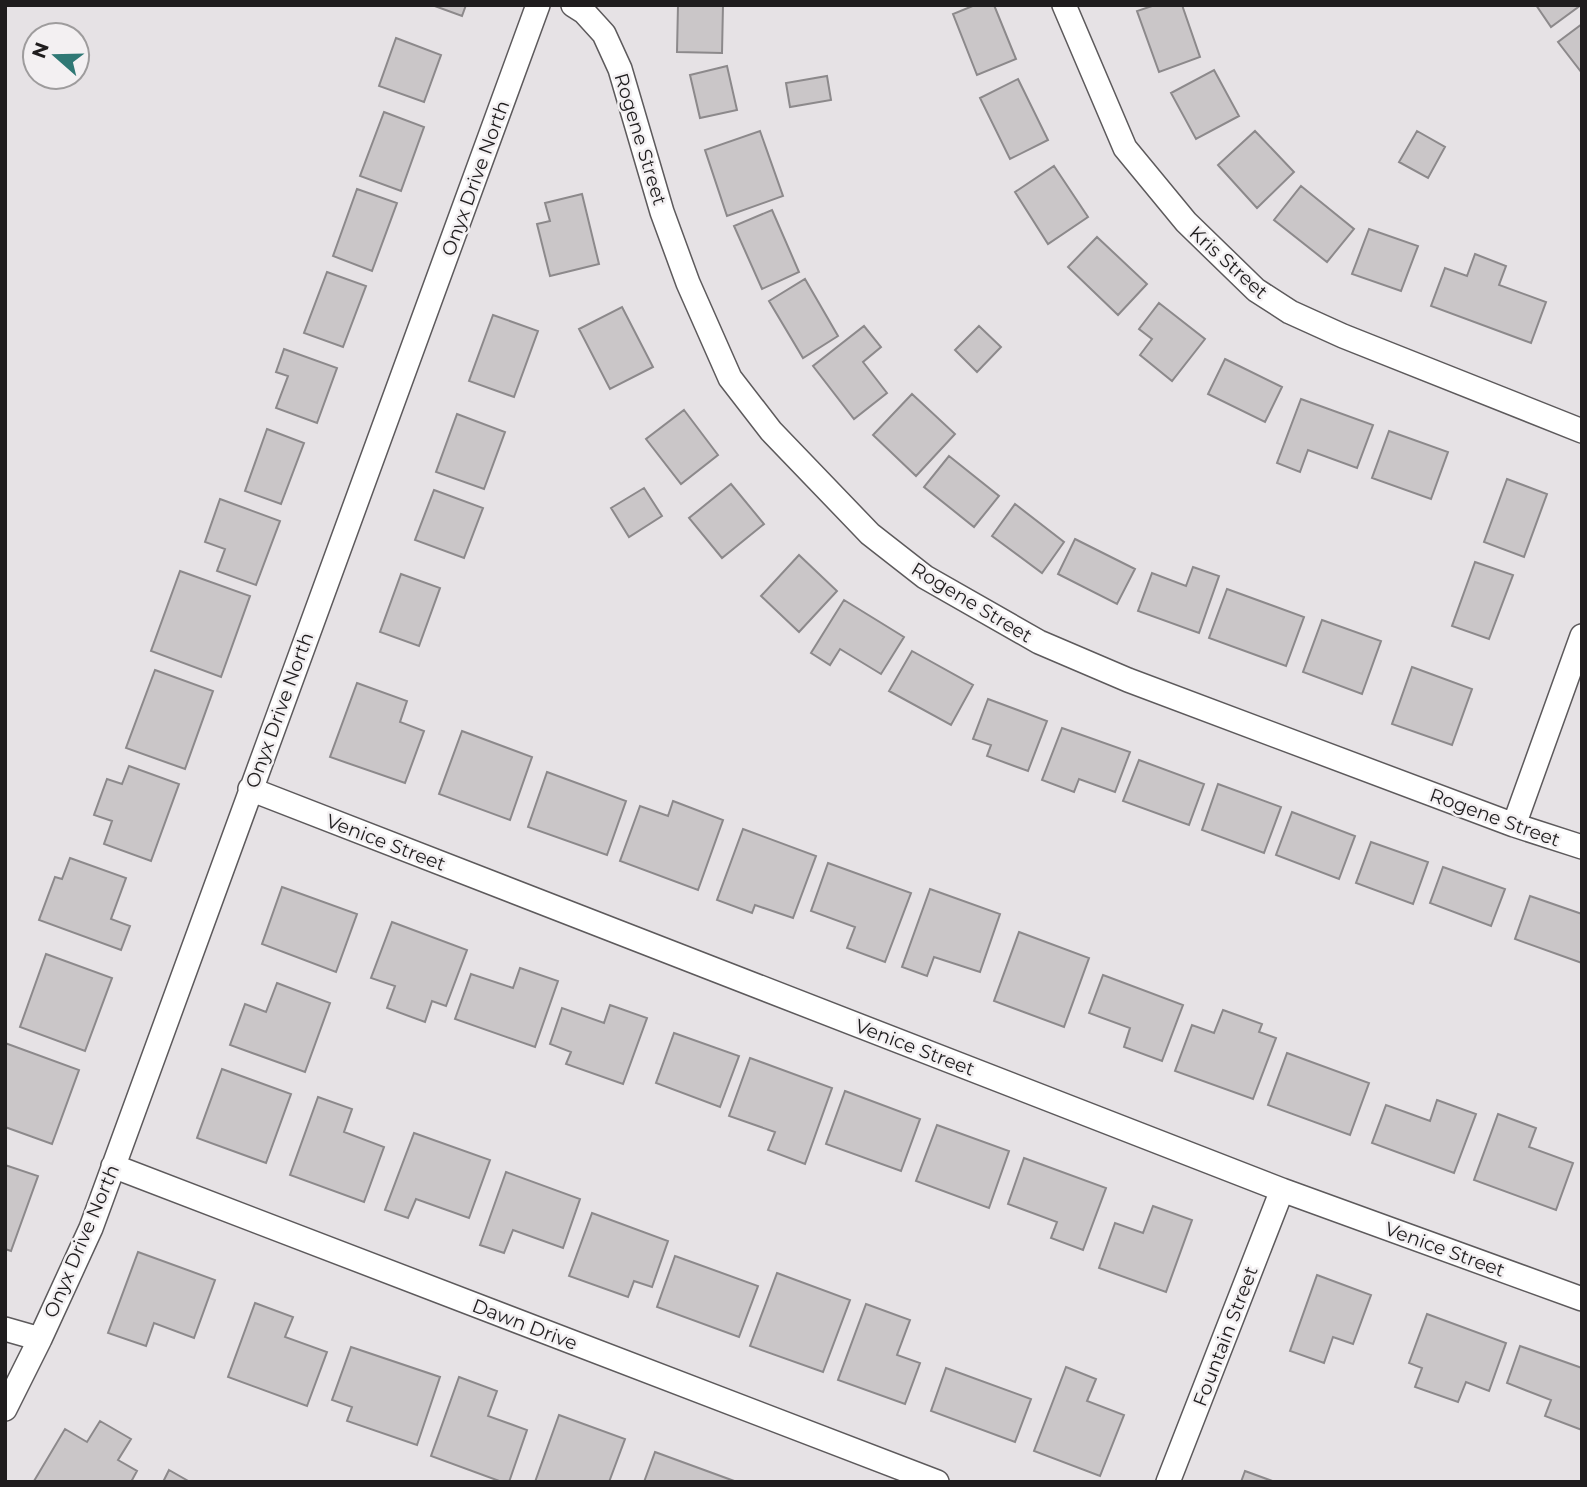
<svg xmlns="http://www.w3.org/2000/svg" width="1587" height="1487" font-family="Montserrat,sans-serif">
  <rect width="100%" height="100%" fill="#e6e2e5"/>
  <!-- building -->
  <path fill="#cac6c8" stroke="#8c898b" stroke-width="2" d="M432 5H466L462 16Z
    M678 5H723L722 53 677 52Z
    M975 5H994L1016 59 977 75 953 14Z
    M1155 5H1182L1200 57 1159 72 1137 11Z
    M1536 5H1581L1551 27Z
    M1582 24V73L1558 42Z
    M396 38 441 55 424 102 379 86Z
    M727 66 737 110 700 118 690 75Z
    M1214 70 1239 116 1196 139 1171 93Z
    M827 76 831 100 790 107 786 83Z
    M1018 79 1048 140 1010 159 980 98Z
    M384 112 424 127 401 191 360 176Z
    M760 131 783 196 727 216 705 150Z
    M1255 131 1294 172 1257 208 1218 165Z
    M1417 131 1445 147 1428 178 1399 162Z
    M1054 166 1088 217 1048 244 1015 192Z
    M1301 186 1354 229 1327 262 1274 220Z
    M357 189 397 203 372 271 333 256Z
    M582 194 599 264 550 276 537 224 550 221 545 203Z
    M772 210 799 272 762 289 734 226Z
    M1369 229 1418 246 1401 291 1352 274Z
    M1097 237 1147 284 1118 315 1068 267Z
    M1475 254 1506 266 1499 285 1546 302 1531 343 1431 306 1445 268 1467 276Z
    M327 272 366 286 343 347 304 333Z
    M805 279 838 336 803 358 769 301Z
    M1159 303 1205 339 1172 381 1140 355 1152 339 1139 329Z
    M622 307 653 367 610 389 579 329Z
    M493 315 538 331 514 397 469 381Z
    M864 326 881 347 863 362 887 393 854 419 813 366Z
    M979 326 1001 347 977 372 955 350Z
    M284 349 337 368 317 423 276 408 288 376 276 372Z
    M1225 359 1282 387 1265 422 1208 394Z
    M912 394 955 434 916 476 873 435Z
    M1301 399 1373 425 1357 468 1308 450 1300 472 1277 463Z
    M684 410 718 455 681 484 646 439Z
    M457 414 505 432 484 489 436 472Z
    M267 429 304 443 281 504 245 491Z
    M1389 431 1448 452 1431 499 1372 478Z
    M949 456 999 496 974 527 924 487Z
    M1507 479 1547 494 1524 557 1484 542Z
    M731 484 764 524 722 558 689 518Z
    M644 488 662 516 629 537 611 508Z
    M434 490 483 508 464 558 415 540Z
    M220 499 280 521 256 585 217 571 225 549 205 542Z
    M1015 504 1064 542 1042 573 992 536Z
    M1075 539 1135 569 1117 604 1058 574Z
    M799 555 837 591 799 632 761 596Z
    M1475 562 1513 575 1489 639 1452 626Z
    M1193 567 1219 576 1199 633 1138 611 1152 573 1186 586Z
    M180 571 250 596 221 677 151 651Z
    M401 574 440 588 419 646 380 632Z
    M1227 589 1304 617 1286 666 1209 638Z
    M844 600 904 637 881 674 840 649 830 665 811 653Z
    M1322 620 1381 641 1362 694 1303 672Z
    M912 651 973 685 951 725 889 691Z
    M1412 667 1472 689 1452 745 1392 724Z
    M155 670 213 691 185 769 126 748Z
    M357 683 407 701 400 722 424 731 405 783 330 757Z
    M988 699 1047 721 1028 771 987 756 991 745 973 739Z
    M1062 728 1130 752 1115 792 1079 779 1074 792 1042 780Z
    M462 731 532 757 510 820 439 794Z
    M1139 760 1204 784 1189 825 1123 801Z
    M129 766 179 784 151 861 104 844 112 821 94 815 107 779 122 784Z
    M547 772 626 801 607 855 528 827Z
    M1218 784 1281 807 1264 853 1202 830Z
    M673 801 723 820 698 890 620 861 640 806 668 816Z
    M1292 812 1355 836 1339 879 1276 855Z
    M743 829 816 856 793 918 755 905 752 913 717 900Z
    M1371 842 1428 862 1413 904 1356 883Z
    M70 858 126 878 111 919 130 926 121 950 39 920 55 877 62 879Z
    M828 863 911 893 885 962 847 948 855 927 811 911Z
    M1443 867 1505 889 1491 926 1430 903Z
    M282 887 357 914 336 972 262 944Z
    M930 889 1000 914 980 972 934 957 927 976 902 967Z
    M1530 896 1582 914V963L1515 939Z
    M392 922 467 950 446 1006 432 1001 425 1022 387 1008 395 986 371 978Z
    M1019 932 1089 958 1064 1027 994 1001Z
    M46 954 112 978 85 1051 20 1027Z
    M520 968 558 981 535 1047 455 1019 471 974 513 988Z
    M1103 975 1183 1005 1162 1061 1124 1047 1130 1028 1089 1013Z
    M277 983 330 1003 305 1072 230 1045 245 1004 266 1012Z
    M610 1005 647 1018 623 1084 566 1064 571 1052 550 1044 562 1008 604 1023Z
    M1223 1010 1262 1024 1259 1032 1276 1038 1253 1099 1175 1071 1192 1025 1214 1033Z
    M674 1033 739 1056 720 1107 656 1083Z
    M5 1043 79 1070 52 1144 5 1127Z
    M1287 1053 1369 1083 1350 1135 1268 1105Z
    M750 1058 832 1088 805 1164 768 1150 775 1132 729 1116Z
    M222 1069 291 1094 266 1163 197 1138Z
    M845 1091 920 1119 901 1171 826 1144Z
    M318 1097 352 1109 344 1132 384 1147 364 1202 290 1175Z
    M1437 1100 1476 1114 1454 1173 1372 1143 1386 1105 1430 1121Z
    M1498 1114 1536 1128 1529 1147 1573 1163 1556 1210 1474 1180Z
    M937 1125 1009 1151 989 1208 916 1181Z
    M414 1133 490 1160 469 1218 416 1199 408 1218 385 1210Z
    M1024 1158 1106 1188 1083 1250 1051 1238 1057 1222 1008 1204Z
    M5 1165 38 1176 11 1251 5 1249Z
    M506 1172 580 1199 563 1248 513 1230 504 1253 480 1245Z
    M1153 1206 1192 1220 1166 1292 1099 1268 1115 1223 1143 1233Z
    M592 1213 668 1241 652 1287 634 1281 628 1297 569 1276Z
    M138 1252 215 1280 194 1338 154 1323 146 1346 108 1333Z
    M675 1256 758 1286 739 1337 657 1307Z
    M777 1273 850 1300 823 1372 750 1346Z
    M1317 1275 1371 1295 1353 1344 1333 1337 1324 1363 1290 1351Z
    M255 1303 293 1317 285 1337 327 1352 307 1406 228 1377Z
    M866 1304 910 1320 897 1355 920 1363 905 1404 838 1380Z
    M1427 1314 1506 1343 1489 1391 1466 1382 1458 1402 1415 1387 1422 1368 1409 1363Z
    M1520 1346 1582 1368V1430L1545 1416 1551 1400 1507 1383Z
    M351 1347 440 1377 417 1445 347 1421 352 1407 332 1400Z
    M1066 1367 1096 1379 1087 1401 1124 1415 1100 1476 1034 1451Z
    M946 1368 1031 1399 1015 1442 931 1411Z
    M459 1377 497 1391 488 1416 527 1430 509 1482H502L431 1456Z
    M559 1415 625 1439 609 1482H535Z
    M100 1421 131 1439 118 1460 137 1471 131 1482 34 1481 65 1429 87 1442Z
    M655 1452 737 1482H644Z
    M169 1470 190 1482H163Z
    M1245 1471 1275 1482H1241Z"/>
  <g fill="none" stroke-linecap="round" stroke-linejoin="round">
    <!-- street casing -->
    <g stroke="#5d5a5c" stroke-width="26">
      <path id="street" d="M573 5 584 12 604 34 620 69 662 212 688 283 730 378 771 431 870 534 925 577 1039 642 1128 680 1514 825 1582 847
        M1064 5 1125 148 1186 222 1256 290 1290 312 1343 336 1582 431
        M250 789 1282 1190 1582 1299
        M1514 825 1582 636
        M113 1166 937 1482
        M5 1329 40 1339
        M5 1409 40 1339 91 1228 538 5
        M1168 1482 1282 1190"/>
    </g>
    <!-- street -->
    <use href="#street" stroke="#fff" stroke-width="23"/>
  </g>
  <g text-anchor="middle" stroke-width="5" stroke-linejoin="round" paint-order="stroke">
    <!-- street labels -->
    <g font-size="19" fill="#1f1d1e" stroke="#f3f0f2">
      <text transform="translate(641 139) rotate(73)" y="7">Rogene Street</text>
      <text transform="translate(475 178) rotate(-70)" y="7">Onyx Drive North</text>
      <text transform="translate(1229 262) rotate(42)" y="7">Kris Street</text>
      <text transform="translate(972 602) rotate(31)" y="7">Rogene Street</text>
      <text transform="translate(279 710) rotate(-70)" y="7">Onyx Drive North</text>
      <text transform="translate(1495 817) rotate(20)" y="7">Rogene Street</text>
      <text transform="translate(386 842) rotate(21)" y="7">Venice Street</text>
      <text transform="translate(915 1047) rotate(21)" y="7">Venice Street</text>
      <text transform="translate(81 1241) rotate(-67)" y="7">Onyx Drive North</text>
      <text transform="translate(1445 1249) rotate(20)" y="7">Venice Street</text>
      <text transform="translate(525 1324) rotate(21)" y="7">Dawn Drive</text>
      <text transform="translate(1225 1336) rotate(-69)" y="7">Fountain Street</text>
    </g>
  </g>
  <!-- border -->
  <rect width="1587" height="1487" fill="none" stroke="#1f1d1e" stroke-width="14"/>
  <!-- north arrow -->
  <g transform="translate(56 56) rotate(290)"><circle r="33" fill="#f3f0f2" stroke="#9e9c9d" stroke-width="2"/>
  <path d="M0-5L12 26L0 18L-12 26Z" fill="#2f7875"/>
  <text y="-10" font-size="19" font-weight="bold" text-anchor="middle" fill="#1f1d1e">N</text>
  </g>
</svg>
